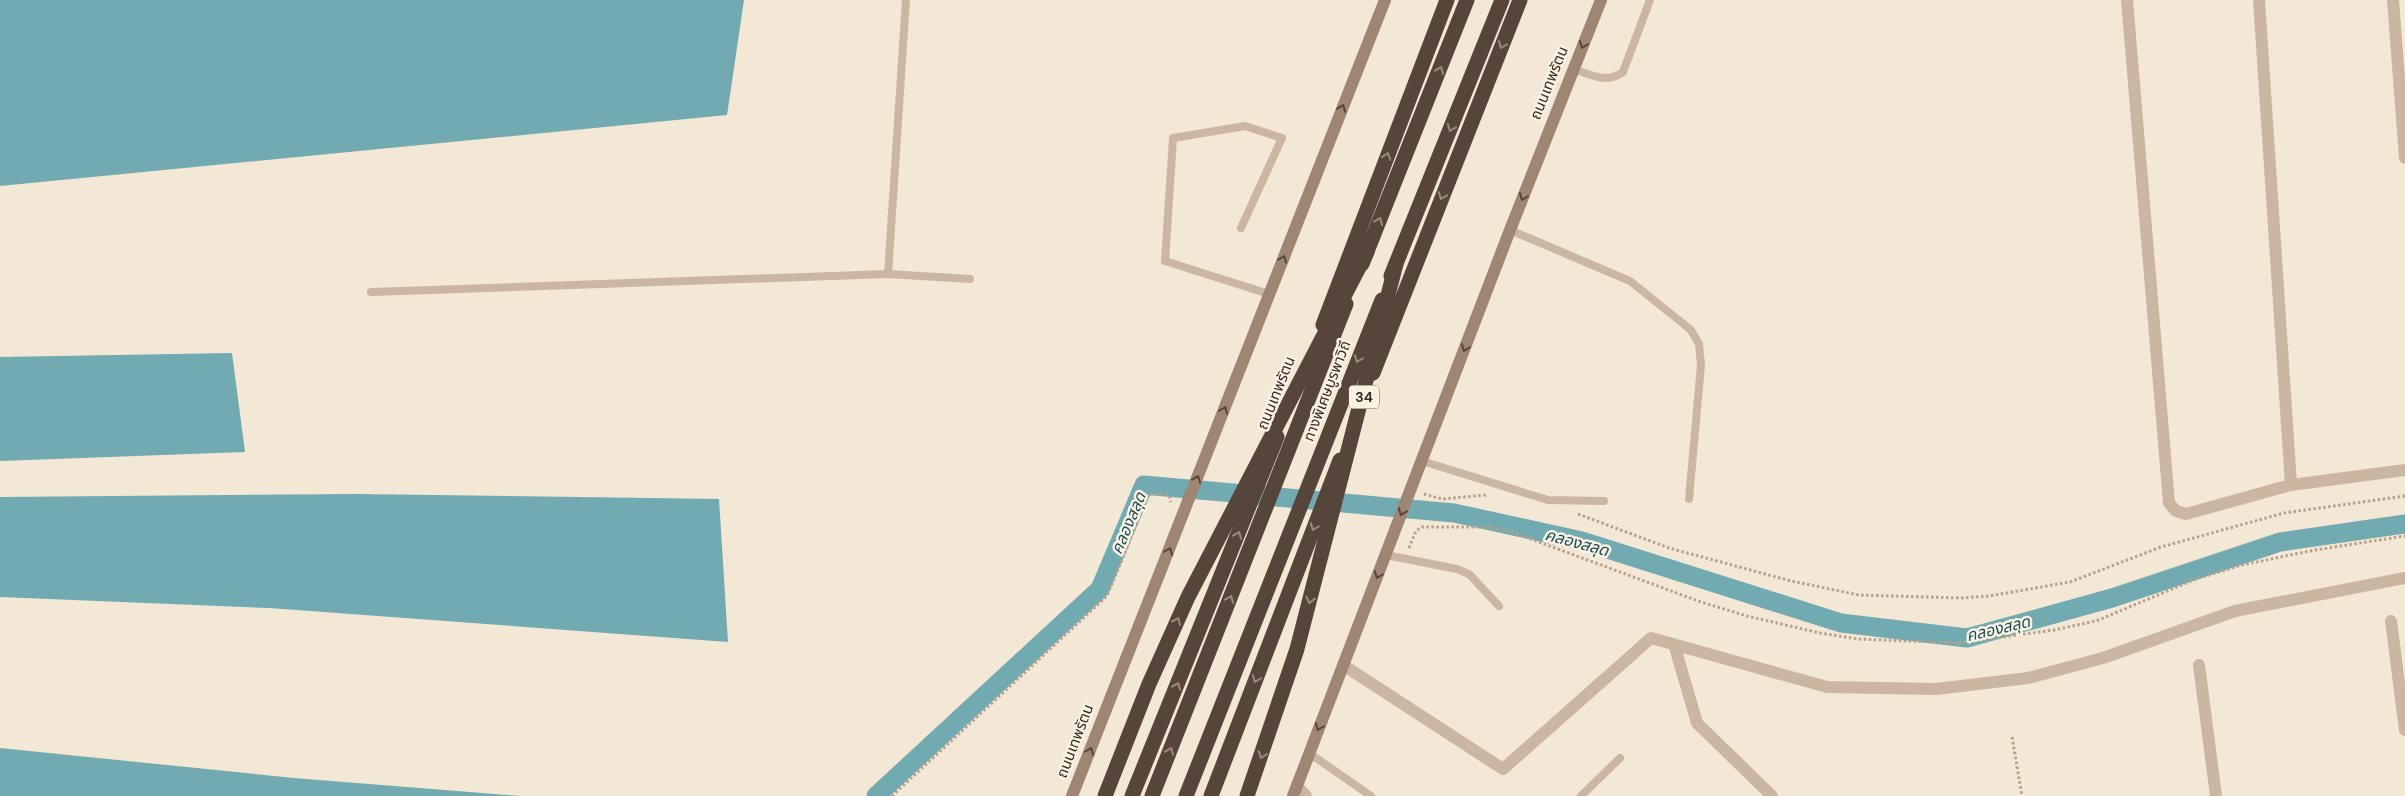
<svg xmlns="http://www.w3.org/2000/svg" width="2405" height="796" font-family="'DM Sans','Noto Sans Thai',sans-serif">
  <rect width="100%" height="100%" fill="#f3e7d5"/>
  <!-- water -->
  <path fill="#72aab2" d="M0 0H744L727 115 0 186Z
    M232 353 245 452 0 461V357Z
    M357 494 719 499 728 642 269 608 0 597V497Z
    M0 748 294 778 520 796H0Z"/>
  <g fill="none" stroke-linecap="round" stroke-linejoin="round">
    <!-- canal -->
    <path stroke="#72aab2" stroke-width="19" d="M876 796 1100 589 1144 485 1454 513 1582 541 1841 623 1967 638 2112 598 2280 542 2405 524"/>
    <!-- path -->
    <path stroke="#b7a18b" stroke-width="3" stroke-dasharray="2.5 2.5" stroke-linecap="butt" d="M1424 494 1442 499 1487 495
      M1578 514 1669 548 1791 581 1859 595 1961 598 1989 596 2070 582 2161 547 2284 513 2405 496
      M1409 548 1416 531 1422 527H1490L1512 532 1701 602 1747 616 1820 633 1858 639 1959 643 2054 630 2096 621 2196 579 2242 565 2315 550 2405 536
      M2012 737 2022 796
      M892 796 1107 596 1149 494 1169 495 1171 502"/>
    <!-- lane -->
    <path stroke="#cbb7a1" stroke-width="8" d="M1573 69C1591 75 1607 84 1623 72L1650 0
      M1241 228 1282 138 1245 126 1173 138 1165 261 1269 294
      M1510 230 1630 281 1691 330 1699 344 1701 365 1689 499
      M888 274 970 279
      M371 292 888 274 906 0
      M1422 461 1548 500 1604 501
      M1386 555 1457 569 1469 574 1499 606
      M1309 753 1371 796
      M1581 796 1620 758"/>
    <!-- street -->
    <path stroke="#cbb7a1" stroke-width="12" d="M2127 0 2169 503 2176 511 2186 514 2291 485 2405 470
      M2259 0 2291 485
      M2393 0 2405 158
      M2391 621 2405 730
      M1674 644 1697 723 1772 796
      M1343 665 1503 769 1651 638 1827 687 1936 689 2028 678 2103 658 2235 611 2405 578
      M2199 665 2216 796
      M1297 786 1306 796"/>
    <!-- secondary -->
    <path stroke="#9f8672" stroke-width="12" d="M1072 796 1385 0
      M1293 796 1510 230 1601 0"/>
    <!-- highway -->
    <path stroke="#56453b" stroke-width="15" d="M1362 264 1467 0
      M1391 276 1502 0
      M1323 325 1447 0
      M1373 373 1520 0
      M1132 796 1277 437
      M1152 796 1346 304
      M1186 796 1382 300
      M1211 796 1340 460"/>
    <!-- highway-bridge -->
    <path stroke="#56453b" stroke-width="15" d="M1105 796 1149 684 1188 597 1367 252
      M1247 796 1297 649 1396 264"/>
  </g>
  <!-- one-way arrows -->
  <defs><path id="oneway-chevron" d="M-2-3.5L2.5 0L-2 3.5" fill="none" stroke-width="1.6" stroke-linecap="round" stroke-linejoin="round" transform="scale(1.25)"/></defs>
  <g stroke="#988a7e">
    <use href="#oneway-chevron" transform="translate(1502 45) rotate(112)"/>
    <use href="#oneway-chevron" transform="translate(1440 70) rotate(-68)"/>
    <use href="#oneway-chevron" transform="translate(1451 128) rotate(112)"/>
    <use href="#oneway-chevron" transform="translate(1387 156) rotate(-70)"/>
    <use href="#oneway-chevron" transform="translate(1442 196) rotate(112)"/>
    <use href="#oneway-chevron" transform="translate(1379 221) rotate(-68)"/>
    <use href="#oneway-chevron" transform="translate(1358 359) rotate(111)"/>
    <use href="#oneway-chevron" transform="translate(1314 527) rotate(111)"/>
    <use href="#oneway-chevron" transform="translate(1238 535) rotate(-68)"/>
    <use href="#oneway-chevron" transform="translate(1230 599) rotate(-68)"/>
    <use href="#oneway-chevron" transform="translate(1310 600) rotate(104)"/>
    <use href="#oneway-chevron" transform="translate(1177 621) rotate(-66)"/>
    <use href="#oneway-chevron" transform="translate(1256 679) rotate(111)"/>
    <use href="#oneway-chevron" transform="translate(1177 686) rotate(-68)"/>
    <use href="#oneway-chevron" transform="translate(1170 751) rotate(-68)"/>
    <use href="#oneway-chevron" transform="translate(1262 755) rotate(110)"/>
  </g>
  <g stroke="#55463b">
    <use href="#oneway-chevron" transform="translate(1583 45) rotate(112)"/>
    <use href="#oneway-chevron" transform="translate(1342 108) rotate(-69)"/>
    <use href="#oneway-chevron" transform="translate(1523 197) rotate(111)"/>
    <use href="#oneway-chevron" transform="translate(1283 259) rotate(-69)"/>
    <use href="#oneway-chevron" transform="translate(1465 348) rotate(111)"/>
    <use href="#oneway-chevron" transform="translate(1224 410) rotate(-69)"/>
    <use href="#oneway-chevron" transform="translate(1197 479) rotate(-68)"/>
    <use href="#oneway-chevron" transform="translate(1402 512) rotate(111)"/>
    <use href="#oneway-chevron" transform="translate(1169 551) rotate(-69)"/>
    <use href="#oneway-chevron" transform="translate(1378 575) rotate(111)"/>
    <use href="#oneway-chevron" transform="translate(1319 727) rotate(111)"/>
    <use href="#oneway-chevron" transform="translate(1090 751) rotate(-69)"/>
  </g>
  <g text-anchor="middle" stroke-width="5" stroke-linejoin="round" paint-order="stroke">
    <!-- shield labels -->
    <rect fill="#faf1e2" stroke="#70665d" stroke-width="1" x="1349" y="385.5" width="30" height="23" rx="4"/>
    <g font-size="14" font-weight="bold" fill="#352b24">
      <text x="1364" y="402">34</text>
    </g>
    <!-- street labels -->
    <g font-size="15" fill="#352b24" stroke="#faf1e2">
      <text transform="translate(1549 83) rotate(-68)" y="5">ถนนเทพรัตน</text>
      <text transform="translate(1327 391) rotate(-69)" y="5">ทางพิเศษบูรพาวิถี</text>
      <text transform="translate(1276 393) rotate(-68)" y="5">ถนนเทพรัตน</text>
      <text transform="translate(1075 741) rotate(-69)" y="5">ถนนเทพรัตน</text>
    </g>
    <!-- water labels -->
    <g font-size="16" font-style="italic" fill="#175059" stroke="#faf1e2">
      <text transform="translate(1128 523) rotate(-67)" y="6">คลองสลุด</text>
      <text transform="translate(1577 542) rotate(15)" y="6">คลองสลุด</text>
      <text transform="translate(1998 628) rotate(-13)" y="6">คลองสลุด</text>
    </g>
  </g>
</svg>
